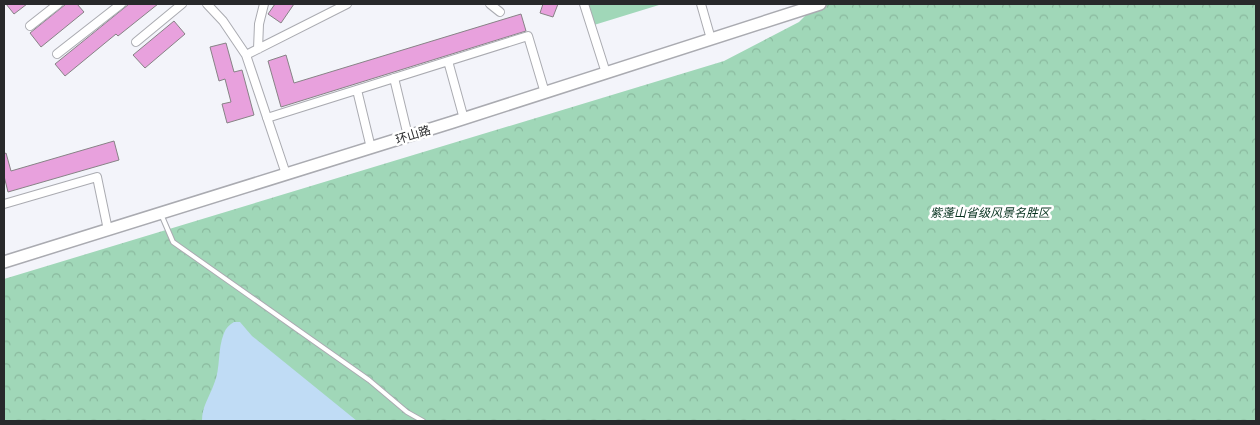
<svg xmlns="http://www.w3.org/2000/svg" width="1260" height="425" font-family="'Times New Roman','Noto Sans SC',serif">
  <defs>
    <pattern id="park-crowns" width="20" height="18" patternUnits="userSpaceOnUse" patternTransform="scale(1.25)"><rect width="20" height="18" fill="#a0d7b8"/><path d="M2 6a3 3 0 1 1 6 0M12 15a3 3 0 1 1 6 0" fill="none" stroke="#8ab99e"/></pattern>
  </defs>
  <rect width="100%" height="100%" fill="#f3f4fa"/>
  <!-- grass -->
  <path fill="#a0d7b8" d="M588 4H659V5L594 25Z"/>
  <!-- park -->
  <path fill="url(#park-crowns)" d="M817 4H1256V421H4V279L724 61 799 22Z"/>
  <!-- water -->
  <path fill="#c0dcf5" d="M234 322H240L252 336 357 421H202C202 406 209 398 214 384 221 368 217 350 224 333 226 328 229 325 234 322Z"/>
  <!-- building -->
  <path fill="#e8a1dd" stroke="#878386" d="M6 4H27L14 14Z
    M66 4H77L84 12 41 47 30 33Z
    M129 4H158L118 36 116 34 65 76 55 64Z
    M275 4H294L281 23 268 14Z
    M543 4H558L553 17 540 13Z
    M521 14 526 31 281 107 268 61 286 55 294 83Z
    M174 21 185 34 145 68 133 55Z
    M226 43 234 72 242 70 254 115 227 123 222 104 231 102 225 79 219 81 210 47Z
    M114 141 119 160 8 192 4 176V154L6 153 11 171Z"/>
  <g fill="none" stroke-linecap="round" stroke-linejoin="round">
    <!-- lane casing -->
    <g stroke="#aaabb1" stroke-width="6">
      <path id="lane" d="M161 214 173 242 369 380 407 412 423 421"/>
    </g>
    <!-- street casing -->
    <g stroke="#aaabb1" stroke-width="10">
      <path id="street" d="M207 4 223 21 246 55 286 174
        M490 4 500 12
        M584 4 606 73
        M701 4 711 39
        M30 26 58 4
        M136 42 182 4
        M258 49 259 24 264 4
        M57 54 121 4
        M246 55 347 4
        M448 61 464 119
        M394 78 408 136
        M357 90 371 148
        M267 118 528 36 545 93
        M4 204 97 177 108 230"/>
    </g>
    <!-- secondary casing -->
    <g stroke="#aaabb1" stroke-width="14">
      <path id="secondary" d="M4 262 453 122 820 4"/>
    </g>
    <!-- lane -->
    <use href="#lane" stroke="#fff" stroke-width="4"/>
    <!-- street -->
    <use href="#street" stroke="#fff" stroke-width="8"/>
    <!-- secondary -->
    <use href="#secondary" stroke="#fff" stroke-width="11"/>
  </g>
  <g text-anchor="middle" stroke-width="5" stroke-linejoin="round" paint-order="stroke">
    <!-- street labels -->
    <g font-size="12" fill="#28292b" stroke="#fff">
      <text transform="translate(413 135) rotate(-17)" y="4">环山路</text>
    </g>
    <!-- park labels -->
    <g font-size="12" font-style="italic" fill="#083320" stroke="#fff">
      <text x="990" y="217">紫蓬山省级风景名胜区</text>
    </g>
  </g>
  <!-- border -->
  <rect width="1260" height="425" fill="none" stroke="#28292b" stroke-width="10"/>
</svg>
